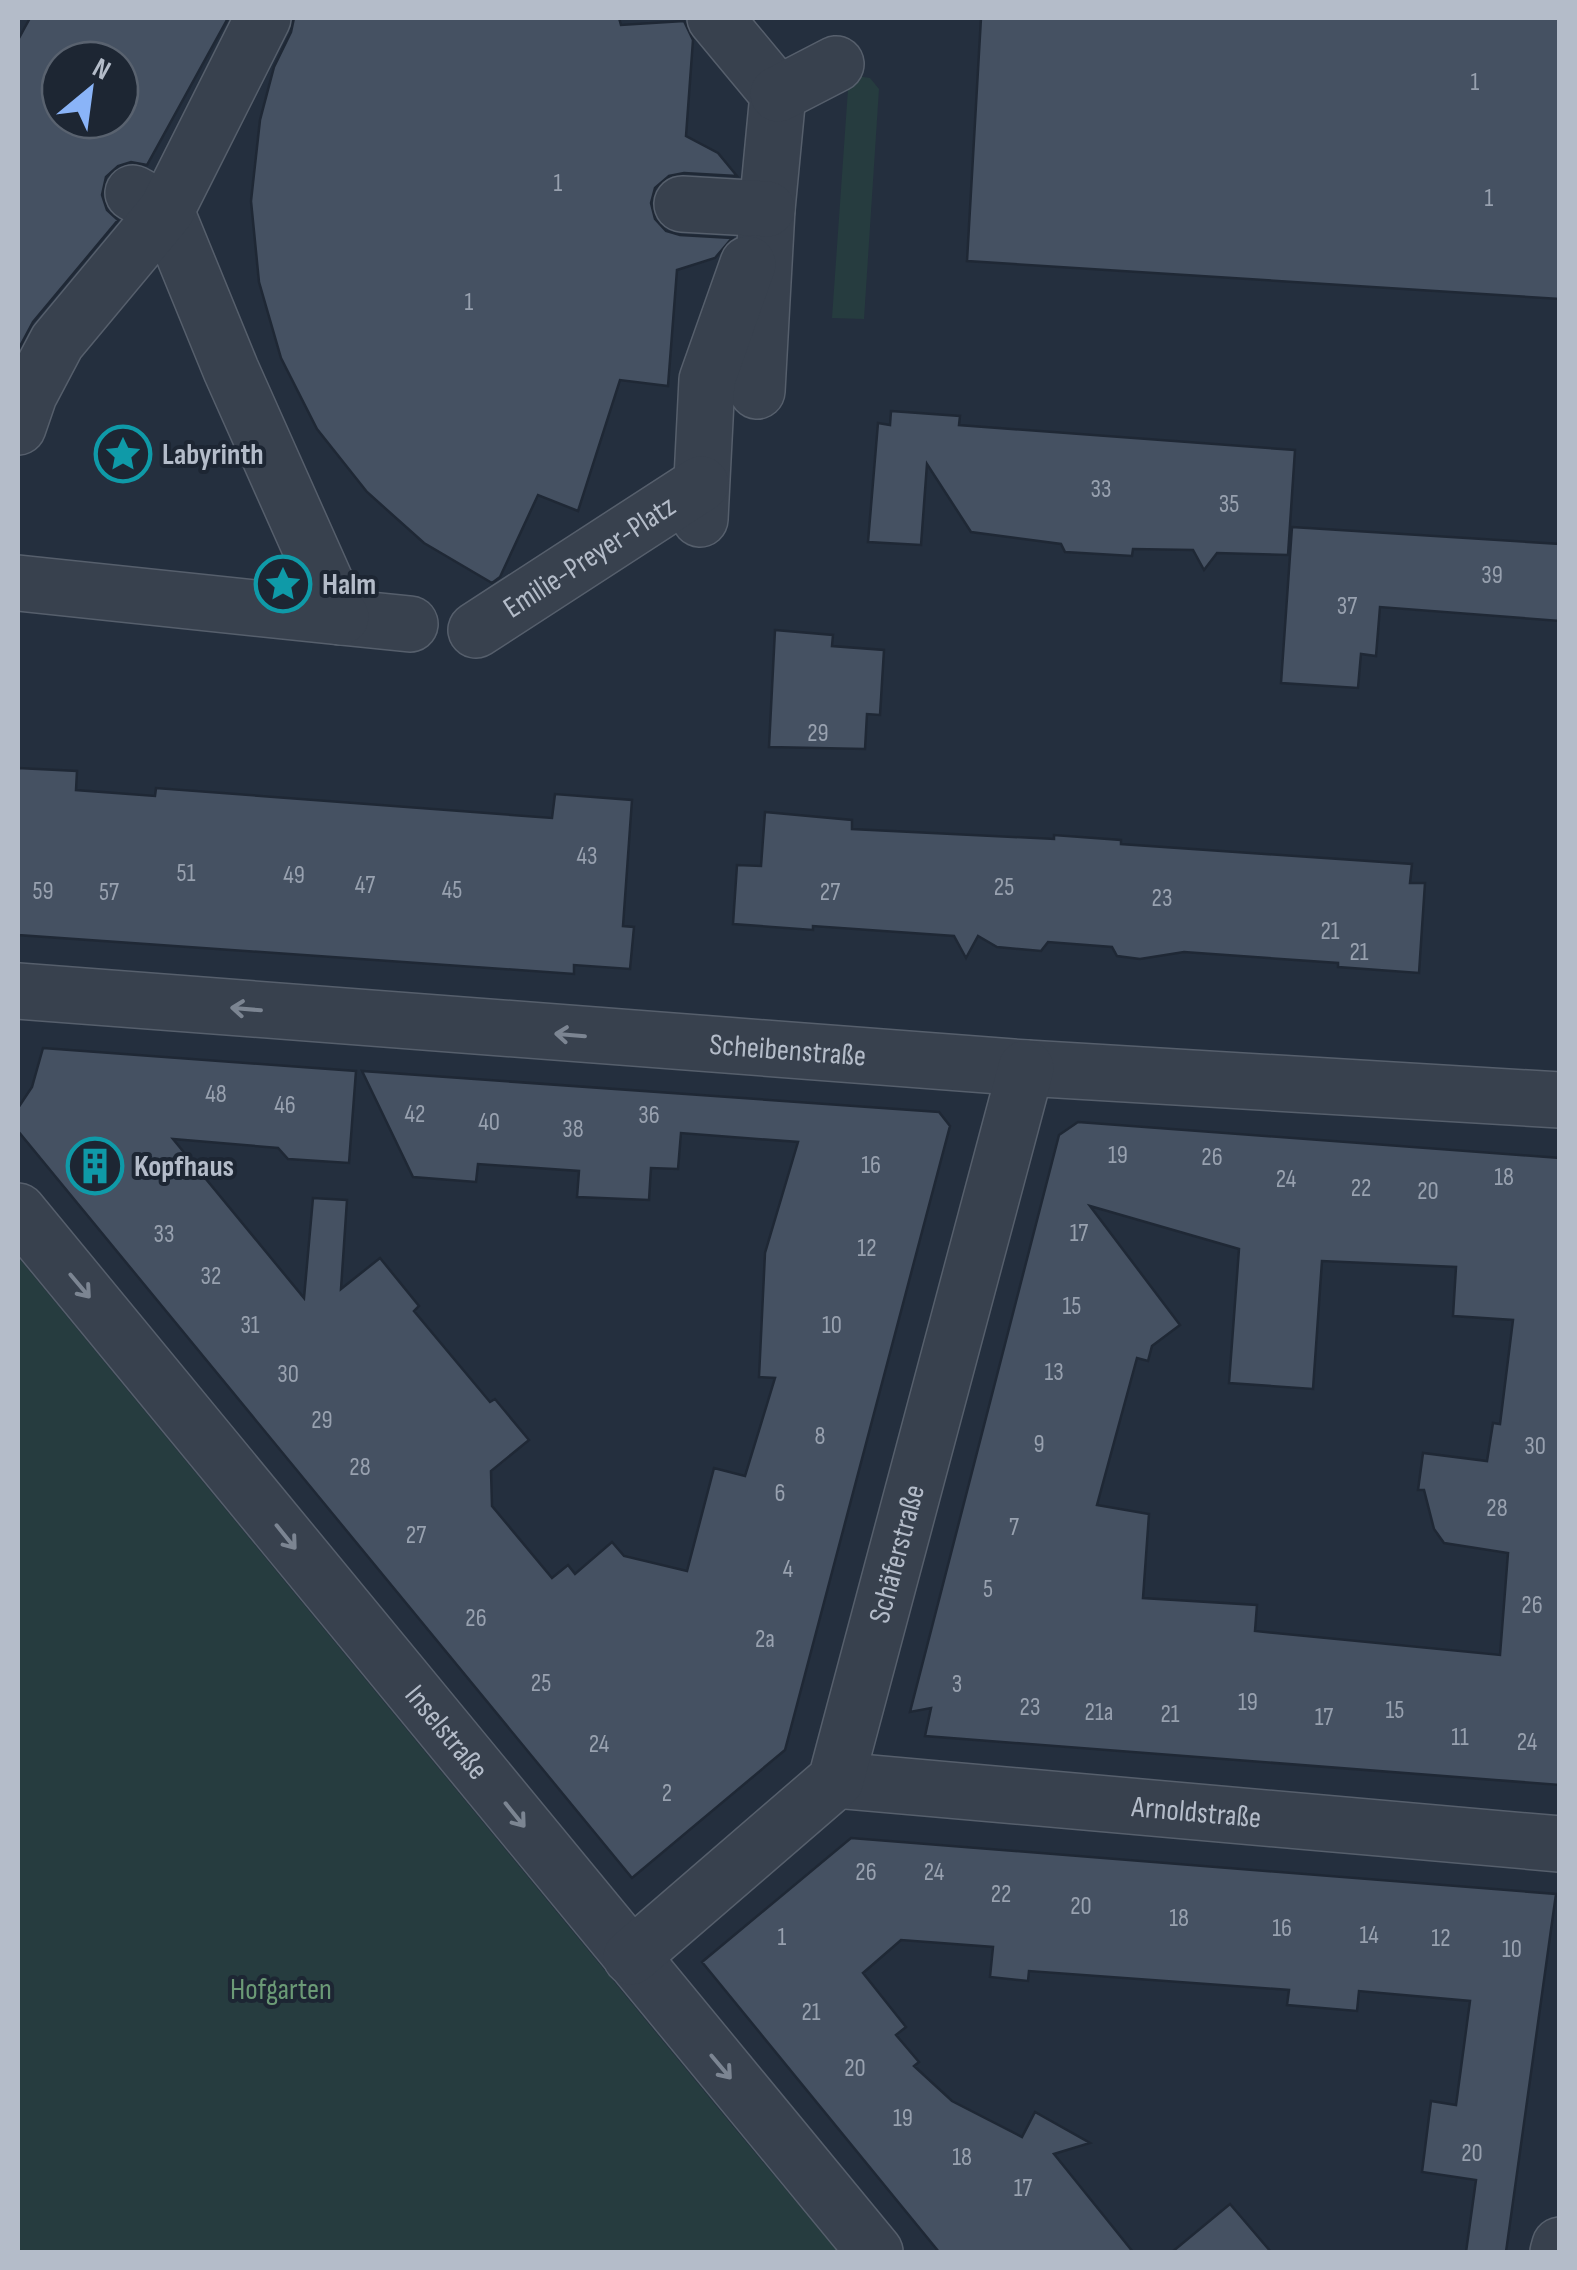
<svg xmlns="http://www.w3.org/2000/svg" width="1577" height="2270" font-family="'Sofia Sans Condensed',sans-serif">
  <rect width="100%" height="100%" fill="#242f3e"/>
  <!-- green -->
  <path fill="#263c3f" d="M849 75 870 78 879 89 864 319 832 318Z
    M18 1257 736 2130 838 2252H18Z"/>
  <!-- building -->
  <path fill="#455162" stroke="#1f2835" stroke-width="2.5" fill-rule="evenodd" d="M30 18H228L147 165 131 162 118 166 106 177 102 195 107 210 118 220 33 322 18 350V40ZM60 60H120V120H60Z
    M294 18H619L621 25 684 21 693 40 686 136 718 153 737 176 684 173 669 176 655 188 651 203 655 219 666 231 680 235 732 238 715 258 677 270 668 386 620 380 578 511 538 495 500 577 492 583 424 543 367 492 317 429 281 358 259 282 251 201 260 120 274 67 291 32Z
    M981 18H1560V299L967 261Z
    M891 411 960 416 959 425 1295 450 1288 555 1217 553 1204 570 1193 550 1133 549 1132 556 1065 552 1061 544 971 532 927 464 921 545 868 542 878 423 890 425Z
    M1292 527 1560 544V621L1380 607 1376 656 1361 654 1358 688 1281 683Z
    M775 630 833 635 832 646 884 650 880 715 867 714 865 749 769 747Z
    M18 768 77 771 76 790 155 796 156 788 552 818 555 794 632 800 623 926 634 927 630 969 574 965V974L18 935Z
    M765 812 852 820V829L1054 839V835L1121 840V844L1412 864 1410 883H1425L1419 973 1338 967V963L1184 952 1140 959 1117 956 1112 947 1048 942 1041 951 997 947 978 936 966 958 954 936 813 926V930L733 924 737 865 761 866Z
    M43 1048 356 1071 349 1163 288 1159 278 1148 173 1139 304 1298 313 1198 347 1200 341 1289 380 1258 419 1306 414 1311 490 1402 495 1399 529 1440 491 1471 492 1506 552 1578 568 1565 575 1574 612 1542 624 1556 687 1571 714 1468 745 1476 775 1378 759 1377 765 1253 798 1142 681 1133 678 1169 651 1168 649 1200 577 1197 579 1171 478 1164 476 1182 413 1177 362 1071 939 1112 950 1126 785 1750 632 1878 18 1131V1108L32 1087Z
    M1078 1122 1560 1158V1785L925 1736 931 1708 910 1712 1059 1135ZM1090 1206 1239 1249 1229 1383 1313 1389 1322 1261 1456 1267 1453 1316 1513 1320 1500 1424 1493 1423 1487 1461 1423 1453 1418 1490H1424L1434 1529 1444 1543 1508 1553 1500 1655 1255 1631 1257 1605 1143 1598 1149 1514 1097 1505 1137 1358 1148 1361 1152 1346 1180 1325Z
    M851 1838 1556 1894 1506 2252H1466L1476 2180 1422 2172 1431 2101 1456 2105 1470 2001 1359 1991 1357 2011 1287 2005 1289 1990 1029 1971 1028 1981 990 1977 993 1947 901 1940 863 1973 906 2027 896 2035 919 2062 914 2066 952 2101 1022 2137 1035 2112 1090 2143 1054 2154 1133 2252H939L702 1962Z
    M1230 2204 1271 2252H1172Z"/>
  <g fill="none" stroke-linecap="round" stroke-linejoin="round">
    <!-- minor casing -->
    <g stroke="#565f6c" stroke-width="58">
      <g id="minor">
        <path d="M715 18 778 94 767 209 757 391"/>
        <path d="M778 94 836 64"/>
        <path d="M133 193 166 211 231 370 341 617 410 624"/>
        <path d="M682 204 767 209"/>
        <path d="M18 427 29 395 57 342 166 211 263 18"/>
        <path d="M700 519 707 380 748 264"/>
        <path d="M18 583 341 617"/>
        <path id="s1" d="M476 630 701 484"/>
        <path id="s2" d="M18 991 1026 1068 1560 1100"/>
        <path id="s3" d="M18 1211 875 2252"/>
        <path id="s4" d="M836 1780 1560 1844"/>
        <path id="s5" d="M631 1957 836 1780 1026 1068"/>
        <path d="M1558 2252 1560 2245"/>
      </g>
    </g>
    <!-- minor -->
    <use href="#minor" stroke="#38414e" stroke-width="55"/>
  </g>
  <!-- one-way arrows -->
  <defs><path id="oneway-shaft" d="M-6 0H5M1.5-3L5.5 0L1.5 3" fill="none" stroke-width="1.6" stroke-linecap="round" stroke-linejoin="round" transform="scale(2.5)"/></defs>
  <g stroke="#7c8592">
    <use href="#oneway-shaft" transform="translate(246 1009) rotate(-175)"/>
    <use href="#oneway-shaft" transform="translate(570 1035) rotate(-175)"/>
    <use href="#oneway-shaft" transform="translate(80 1286) rotate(50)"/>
    <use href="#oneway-shaft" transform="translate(286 1537) rotate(51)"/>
    <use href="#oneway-shaft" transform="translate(515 1815) rotate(51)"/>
    <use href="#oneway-shaft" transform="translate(721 2067) rotate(50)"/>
  </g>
  <!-- icons -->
  <defs>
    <g id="sight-ring" transform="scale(2.875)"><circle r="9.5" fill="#1d2633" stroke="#0f9aa8" stroke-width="1.5"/><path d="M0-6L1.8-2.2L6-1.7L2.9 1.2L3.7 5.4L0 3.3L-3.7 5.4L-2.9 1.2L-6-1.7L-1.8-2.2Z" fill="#0f9aa8"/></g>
    <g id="building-ring" transform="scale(2.875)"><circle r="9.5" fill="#1d2633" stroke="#0f9aa8" stroke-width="1.5"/><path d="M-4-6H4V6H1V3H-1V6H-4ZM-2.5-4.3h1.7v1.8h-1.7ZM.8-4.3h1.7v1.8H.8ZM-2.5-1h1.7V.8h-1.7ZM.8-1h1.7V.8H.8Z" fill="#0f9aa8"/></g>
  </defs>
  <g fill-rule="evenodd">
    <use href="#sight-ring" x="123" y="454"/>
    <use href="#sight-ring" x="283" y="584"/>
    <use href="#building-ring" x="95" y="1166"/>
  </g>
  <g text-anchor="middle" stroke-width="8" stroke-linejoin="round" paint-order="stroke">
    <!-- number labels -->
    <g font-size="25" fill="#98a1af">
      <text x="1475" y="90">1</text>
      <text x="558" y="191">1</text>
      <text x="1489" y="206">1</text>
      <text x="469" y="310">1</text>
      <text x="1101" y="497">33</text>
      <text x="1229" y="512">35</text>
      <text x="1492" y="583">39</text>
      <text x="1347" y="614">37</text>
      <text x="818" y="741">29</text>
      <text x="587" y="864">43</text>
      <text x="186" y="881">51</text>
      <text x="294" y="883">49</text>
      <text x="365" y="893">47</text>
      <text x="1004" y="895">25</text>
      <text x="452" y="898">45</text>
      <text x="43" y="899">59</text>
      <text x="109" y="900">57</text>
      <text x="830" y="900">27</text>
      <text x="1162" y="906">23</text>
      <text x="1330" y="939">21</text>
      <text x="1359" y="960">21</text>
      <text x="216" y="1102">48</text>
      <text x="285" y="1113">46</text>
      <text x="415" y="1122">42</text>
      <text x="649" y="1123">36</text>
      <text x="489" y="1130">40</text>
      <text x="573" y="1137">38</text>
      <text x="1118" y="1163">19</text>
      <text x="1212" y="1165">26</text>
      <text x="871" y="1173">16</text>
      <text x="1504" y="1185">18</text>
      <text x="1286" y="1187">24</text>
      <text x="1361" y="1196">22</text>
      <text x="1428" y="1199">20</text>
      <text x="1079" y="1241">17</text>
      <text x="164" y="1242">33</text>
      <text x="867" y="1256">12</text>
      <text x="211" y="1284">32</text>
      <text x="1072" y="1314">15</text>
      <text x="250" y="1333">31</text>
      <text x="832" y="1333">10</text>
      <text x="1054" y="1380">13</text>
      <text x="288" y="1382">30</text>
      <text x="322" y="1428">29</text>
      <text x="820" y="1444">8</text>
      <text x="1039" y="1452">9</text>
      <text x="1535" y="1454">30</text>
      <text x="360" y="1475">28</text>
      <text x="780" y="1501">6</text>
      <text x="1497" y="1516">28</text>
      <text x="1014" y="1535">7</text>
      <text x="416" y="1543">27</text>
      <text x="788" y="1577">4</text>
      <text x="988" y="1597">5</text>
      <text x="1532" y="1613">26</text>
      <text x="476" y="1626">26</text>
      <text x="765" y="1647">2a</text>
      <text x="541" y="1691">25</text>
      <text x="957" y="1692">3</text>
      <text x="1248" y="1710">19</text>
      <text x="1030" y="1715">23</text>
      <text x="1395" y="1718">15</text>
      <text x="1099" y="1720">21a</text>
      <text x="1170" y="1722">21</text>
      <text x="1324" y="1725">17</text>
      <text x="1460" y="1745">11</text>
      <text x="1527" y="1750">24</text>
      <text x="599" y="1752">24</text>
      <text x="667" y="1801">2</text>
      <text x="866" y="1880">26</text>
      <text x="934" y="1880">24</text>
      <text x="1001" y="1902">22</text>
      <text x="1081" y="1914">20</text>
      <text x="1179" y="1926">18</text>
      <text x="1282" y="1936">16</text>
      <text x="1369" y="1943">14</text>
      <text x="782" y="1945">1</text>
      <text x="1441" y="1946">12</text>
      <text x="1512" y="1957">10</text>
      <text x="811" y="2020">21</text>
      <text x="855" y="2076">20</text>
      <text x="903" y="2126">19</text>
      <text x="1472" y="2161">20</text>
      <text x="962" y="2165">18</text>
      <text x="1023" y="2196">17</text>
    </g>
    <!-- poi labels -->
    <g font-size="30" font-weight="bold" fill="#b4bcc9" stroke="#1d2633" text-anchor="start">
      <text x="162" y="464">Labyrinth</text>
      <text x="322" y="594">Halm</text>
      <text x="134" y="1176">Kopfhaus</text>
    </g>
    <!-- street labels -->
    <g font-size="30" fill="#b4bcc9" stroke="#1d2633">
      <text dy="10" stroke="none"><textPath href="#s1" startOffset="135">Emilie-Preyer-Platz</textPath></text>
      <text dy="10" stroke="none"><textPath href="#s2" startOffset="772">Scheibenstraße</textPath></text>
      <text dy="10" stroke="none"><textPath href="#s5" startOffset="505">Schäferstraße</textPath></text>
      <text dy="10" stroke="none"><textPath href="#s3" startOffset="675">Inselstraße</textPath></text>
      <text dy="10" stroke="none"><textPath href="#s4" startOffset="362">Arnoldstraße</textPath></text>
    </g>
    <!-- park labels -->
    <g font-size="30" fill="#6b9a76" stroke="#1d2633">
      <text x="281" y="1999">Hofgarten</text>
    </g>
  </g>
  <!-- border -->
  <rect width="1577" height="2270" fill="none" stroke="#b4bcc9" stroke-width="40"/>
  <!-- north arrow -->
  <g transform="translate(90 90) rotate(29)"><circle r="48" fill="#1d2633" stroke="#59626f" stroke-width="2.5"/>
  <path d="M0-8L18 38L0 25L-18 38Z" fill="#8ab4f8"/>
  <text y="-15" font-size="28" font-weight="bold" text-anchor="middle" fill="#b4bcc9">N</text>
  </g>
</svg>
